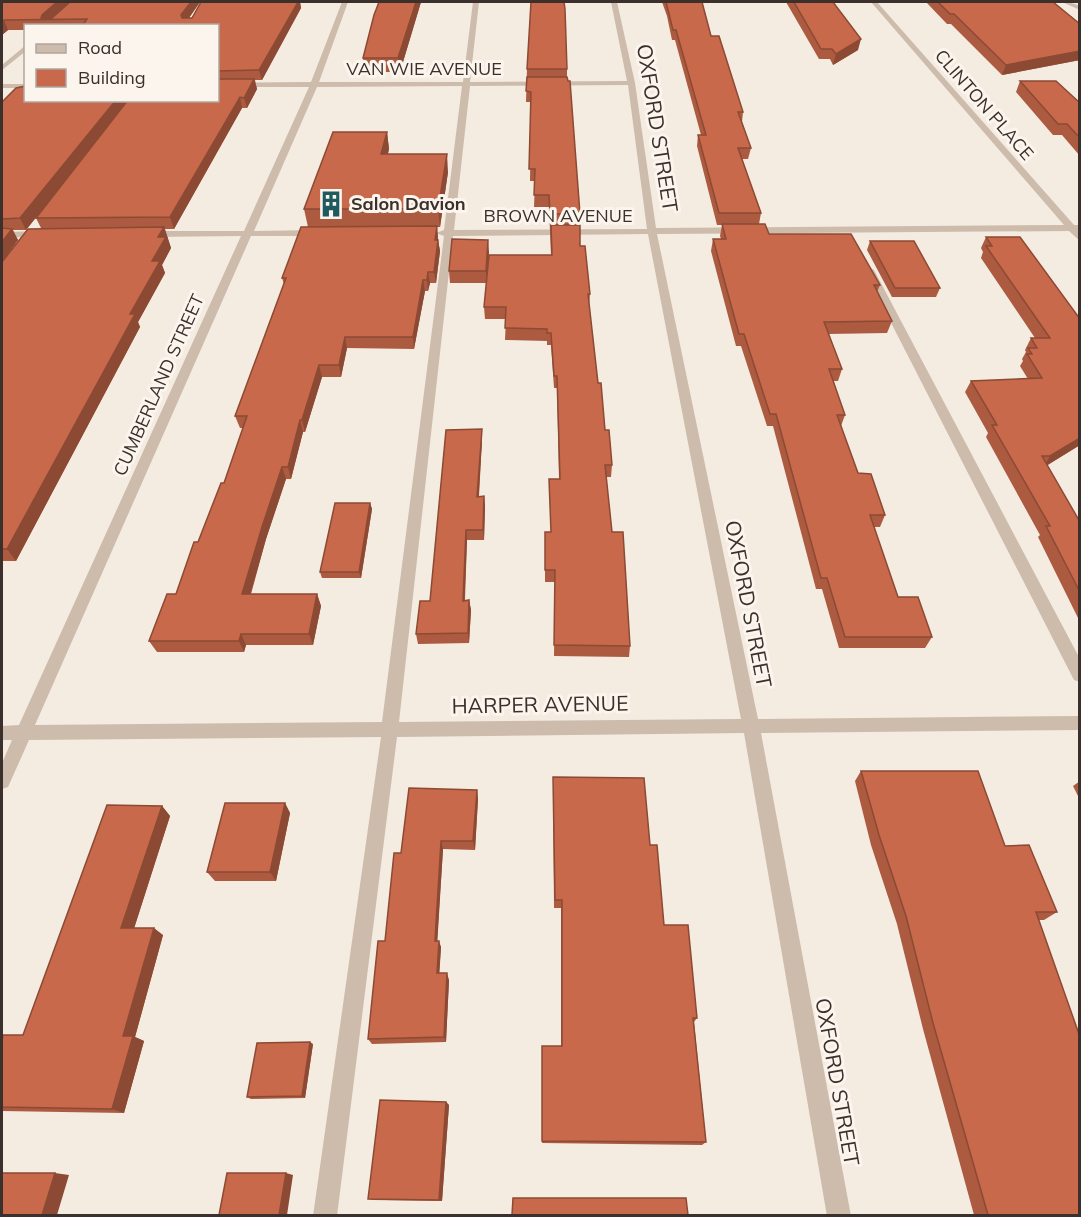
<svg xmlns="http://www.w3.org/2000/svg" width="1081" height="1217" font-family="Mulish,sans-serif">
  <rect width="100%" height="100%" fill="#f4ebe1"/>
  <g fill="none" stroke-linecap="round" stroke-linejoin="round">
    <!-- minor -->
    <path fill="#cdbbac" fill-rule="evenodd" d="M342 2H348L319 82H463L473 2H479L470 82 627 81 611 2H617L635 83 656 228 1064 225 871 2H877L1074 225H1080V241L1069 231 657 234 758 719 1080 716V730L761 733 851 1216H827L744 733 397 737 337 1216H313L381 737 29 740 8 787 2 789V763L12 740H2V726L19 725 241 236 147 237 142 234 147 231H244L309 87H218V83L311 82ZM628 85 647 229 454 230 470 86ZM462 86 444 230 436 233 444 236 382 722 35 725 251 236H318L323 233 318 230 254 231 317 87ZM648 234 741 719 399 722 453 236Z
      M1062 2H1069L1080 6V10Z
      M26 45V51L2 70V65Z
      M2 84H26V88H2Z
      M42 231 47 234 45 236 2 238V232Z
      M869 267 874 270 1080 659V682L1074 680 864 270Z"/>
  </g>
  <!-- wall -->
  <path fill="#ac5a40" d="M2 2H200L189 18H192L201 2H300L301 8 262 80H255L257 89 247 108H242L174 229H165L171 248 162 265 165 273 138 322 140 327 16 561H2V262L41 228 36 218 93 146 26 230H13L18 240 2 262V102L26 100H218V26H26V30H8L2 35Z
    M421 2 400 72H365L363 58Z
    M662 2H702L711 36 743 112 742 122 751 148 748 159H742L761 213 759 224 769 234 880 285 877 292 892 321 887 333 828 334 842 369 838 381H833L845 415 841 426 858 473 885 515 880 527H874L898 597 932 637 925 648H839L822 589H816L773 426H767L741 346H736L711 251 713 239H721L720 236 722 225H717L697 146 698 135H701L675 40H672L667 16Z
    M786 2H833L858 50 833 65 830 59H819Z
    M926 2H1053L1080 24V60L1002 75 951 24H947Z
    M527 69H567V77L580 214V246L590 294 589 306 598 383 605 430 612 465 611 477H606L612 532 630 646 629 657 554 656 555 582H545V532H551L549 479H559L557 388H554L551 345H547V341L505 340 506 319H485L484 307 551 255 549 207H534L535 181H530L531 102H526Z
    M1020 81 1080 103V156L1062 135H1053L1016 92Z
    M387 132 389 149 388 154 448 172 440 227H437L438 240 440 251 436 283H430L428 291H425L414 349 347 348 341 377H322L305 432H303L291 479H286L266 539 251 594H317L321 606 313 645H246L244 652H157L149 641 176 594 198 542 224 483 243 428H240L235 416 284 284 282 278 308 227 304 209Z
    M986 237 1080 319V445L1047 465 1080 522V622L1038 537 1040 535 986 437 988 433 965 392 971 381 1028 379 1020 366 1023 361 1022 359 1026 352 1025 350 1031 338H1035L981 258 983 252 981 248Z
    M870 241 940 288 936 297H892L867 250Z
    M489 252 486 283H450L449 271Z
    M482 440 479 496H484L485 507 484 540H467L465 600H469L471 610 469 643 418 644 416 634 430 601Z
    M370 503 372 509 361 578H322L320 572Z
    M861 771 1005 846 1057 912 1044 920H1038L1080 1215H974L923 1029 897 924 871 845 855 781Z
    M1080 781V800L1073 786Z
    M553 787 650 845 664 925 697 1018 694 1022 706 1142 702 1145 542 1143V1046H561V908H554Z
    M477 790 478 799 475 850 443 849 437 941 441 947 439 973 449 980 446 1042 372 1044 368 1039 401 853Z
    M285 803 290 813 276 881H215L207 872Z
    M162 806 170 816 134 928 163 935 135 1037 144 1041 124 1113 2 1111V1040L23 1035Z
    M313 1044 305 1098 251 1099 247 1097Z
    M446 1102 449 1105 442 1201 373 1200 368 1199Z"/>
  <!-- shaded-wall -->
  <path fill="#8c4a34" d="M57 2H71L51 20 41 18 42 15Z
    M191 2H200L184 25 181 15Z
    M295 2H300L301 8 262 80 259 70Z
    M416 2H421L400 72 398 58Z
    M4 20 8 30 2 35V22Z
    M861 39 858 50 833 65 836 54Z
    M1080 51V60L1002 75 1006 65Z
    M254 79 257 89 247 108 244 98Z
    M240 97 242 108 174 229 170 217Z
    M116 100H129L26 230 20 218Z
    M387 132 389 149 383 172 381 154Z
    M447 154 448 172 440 227 438 209Z
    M437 226 438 237 436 251 435 240Z
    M164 227 171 248 162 265 165 273 138 322 140 327 16 561 7 549 130 314 152 261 158 237Z
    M12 229 18 240 2 262V242Z
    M438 240 440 251 436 283 434 272Z
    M488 240 489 252 486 283V271Z
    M428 272 430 283 428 291 427 280Z
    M423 280 425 291 414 349 413 337Z
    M345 337 347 348 341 377 339 365Z
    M319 365 322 377 305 432 302 420Z
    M300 420 303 432 291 479 288 467Z
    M482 429V440L478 507 477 497Z
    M1080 438V445L1043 468 1050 456Z
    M282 467 286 479 266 539 247 606 242 594 262 527Z
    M484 496 485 507 484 540 483 530Z
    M370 503 372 509 361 578 359 572Z
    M466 530 467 540 464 611 463 601Z
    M317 594 321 606 313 645 309 634Z
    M469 600 471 610 469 643 468 633Z
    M241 634 246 645 244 652 239 641Z
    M477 790 478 799 475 850 473 841Z
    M285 803 290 813 276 881 270 872Z
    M162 806 170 816 132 935 121 928Z
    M441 841 443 849 437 947 435 941Z
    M154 928 163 935 135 1037 144 1041 124 1113 112 1109 123 1036Z
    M439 941 441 947 439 980 437 973Z
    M447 973 449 980 446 1042 444 1037Z
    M310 1042 313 1044 305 1098 302 1096Z
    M446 1102 449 1105 442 1201 439 1200Z
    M55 1173 69 1175 57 1215H42Z
    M286 1173 293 1175 287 1215H279Z"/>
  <!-- building -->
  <path fill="#c8694b" stroke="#8c4a34" stroke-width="1.5" d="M2 2H57L42 15 41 18H52L70 2H191L181 15 182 18H192L201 2H298L259 70 218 71V26H82L87 19 4 20 2 22Z
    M379 2H416L398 58H363L374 15Z
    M531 2H564L565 9 567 69H527Z
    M666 2H702L711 36H719L743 112H738L751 148H738L761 213H719L698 135H706L676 30H673Z
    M794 2H833L861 39 836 54 832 49H821Z
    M938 2H1053L1080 24V51L1006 65 954 14H950Z
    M527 77H567L568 81H570L580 214H550L549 195H534L535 169H529L531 92 526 91Z
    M218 79H254L244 98 240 97 170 217 36 218 128 100H218Z
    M1020 81H1056L1080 103V138L1067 124H1058Z
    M26 86V100H116L20 218 2 219V102L16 88Z
    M333 132H387L381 154H447L438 209H304Z
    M722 224H765L769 234H851L880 285H874L892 321 824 322 842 369H829L845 415H837L858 473 871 474 885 515H870L898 597H918L932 637H845L827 578H821L776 414H770L744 334H739L713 239H726Z
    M551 225H580V246H585L590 294H588L598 383H601L605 430H609L612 465H605L612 532H623L630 646 554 645 555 570H545V532H551L549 479H560L557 376H554L551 333H547V329L505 328 506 307H484L489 255H552Z
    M437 226 435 240H438L434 272H428L427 280H423L413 337H345L339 365H319L302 420H300L288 467H282L262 527 242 594H317L309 634H241L239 641H149L167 594H176L194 542H198L221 483H224L247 416H235L286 278H282L301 227Z
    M164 227 158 237H166L152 261H160L130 314H135L7 549H2V262L28 229Z
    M2 228 12 229 2 242Z
    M986 237H1020L1080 319V438L1050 456H1042L1080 522V592L1046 526H1050L992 425H997L971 381 1042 378 1027 354H1032L1028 348H1037L1031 338H1050L986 246H992Z
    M452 239 488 240 486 271H449Z
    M870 241H914L940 288H895Z
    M482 429 477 497 484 496 483 530H466L463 601 469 600 468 633 416 634 420 601H430L446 430Z
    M335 503H370L359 572H320Z
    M861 771H978L1005 846 1029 845 1057 912H1036L1080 1037V1215H988L933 1023 906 916 879 835Z
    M553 777 644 778 650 845H657L664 925H688L697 1018H693L706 1142 542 1141V1046H562V900H555Z
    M409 788 477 790 473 841H441L435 941H439L437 973H447L444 1037 368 1039 378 941H385L394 853H401Z
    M225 803H285L270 872H207Z
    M107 805 162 806 121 928H154L123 1036H133L112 1109 2 1107V1040L3 1035H23Z
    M310 1042 302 1096 247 1097 257 1043Z
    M380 1100 446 1102 439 1200 368 1199Z
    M2 1173H55L42 1215H2Z
    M227 1173H286L279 1215H219Z
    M513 1198H686L688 1215H512Z"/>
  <!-- icons -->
  <defs>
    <g id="building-bare" transform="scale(2.07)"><path d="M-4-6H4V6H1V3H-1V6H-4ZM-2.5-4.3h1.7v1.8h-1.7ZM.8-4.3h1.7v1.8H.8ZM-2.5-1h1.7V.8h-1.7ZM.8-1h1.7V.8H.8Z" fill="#1f5a5e" stroke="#fbf5ee" stroke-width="2.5" paint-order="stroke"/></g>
  </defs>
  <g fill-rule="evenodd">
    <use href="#building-bare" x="331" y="204"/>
  </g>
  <g text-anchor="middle" stroke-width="6" stroke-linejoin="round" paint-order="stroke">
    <!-- far-street labels -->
    <g font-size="18" fill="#3b302b" stroke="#fbf5ee">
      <text x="424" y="75">VAN WIE AVENUE</text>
      <text transform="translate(984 105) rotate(49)" y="6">CLINTON PLACE</text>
      <text x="558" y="222">BROWN AVENUE</text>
      <text transform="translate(159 385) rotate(-66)" y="6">CUMBERLAND STREET</text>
    </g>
    <!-- far-poi labels -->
    <g font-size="18" font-weight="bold" fill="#3b302b" stroke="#fbf5ee" text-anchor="start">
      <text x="351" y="210">Salon Davion</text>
    </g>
    <!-- street labels -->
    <g font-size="21" fill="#3b302b" stroke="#fbf5ee">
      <text transform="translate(657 128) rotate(81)" y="7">OXFORD STREET</text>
      <text transform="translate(748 604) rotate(79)" y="7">OXFORD STREET</text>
      <text transform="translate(540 705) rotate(-1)" y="7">HARPER AVENUE</text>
      <text transform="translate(837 1082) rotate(80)" y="7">OXFORD STREET</text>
    </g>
  </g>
  <!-- border -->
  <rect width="1081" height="1217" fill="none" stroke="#3b302b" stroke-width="6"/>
  <!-- legend -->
  <rect x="24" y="24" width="195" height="78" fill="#fbf5ee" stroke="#aea6a0" stroke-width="1.5"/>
  <rect x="36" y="44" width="30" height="9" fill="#cdbbac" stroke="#aea6a0" stroke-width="1.5"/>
  <text x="78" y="54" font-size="18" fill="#3b302b">Road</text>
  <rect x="36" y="69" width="30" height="18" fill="#c8694b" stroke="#aea6a0" stroke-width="1.5"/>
  <text x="78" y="84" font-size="18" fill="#3b302b">Building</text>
</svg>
